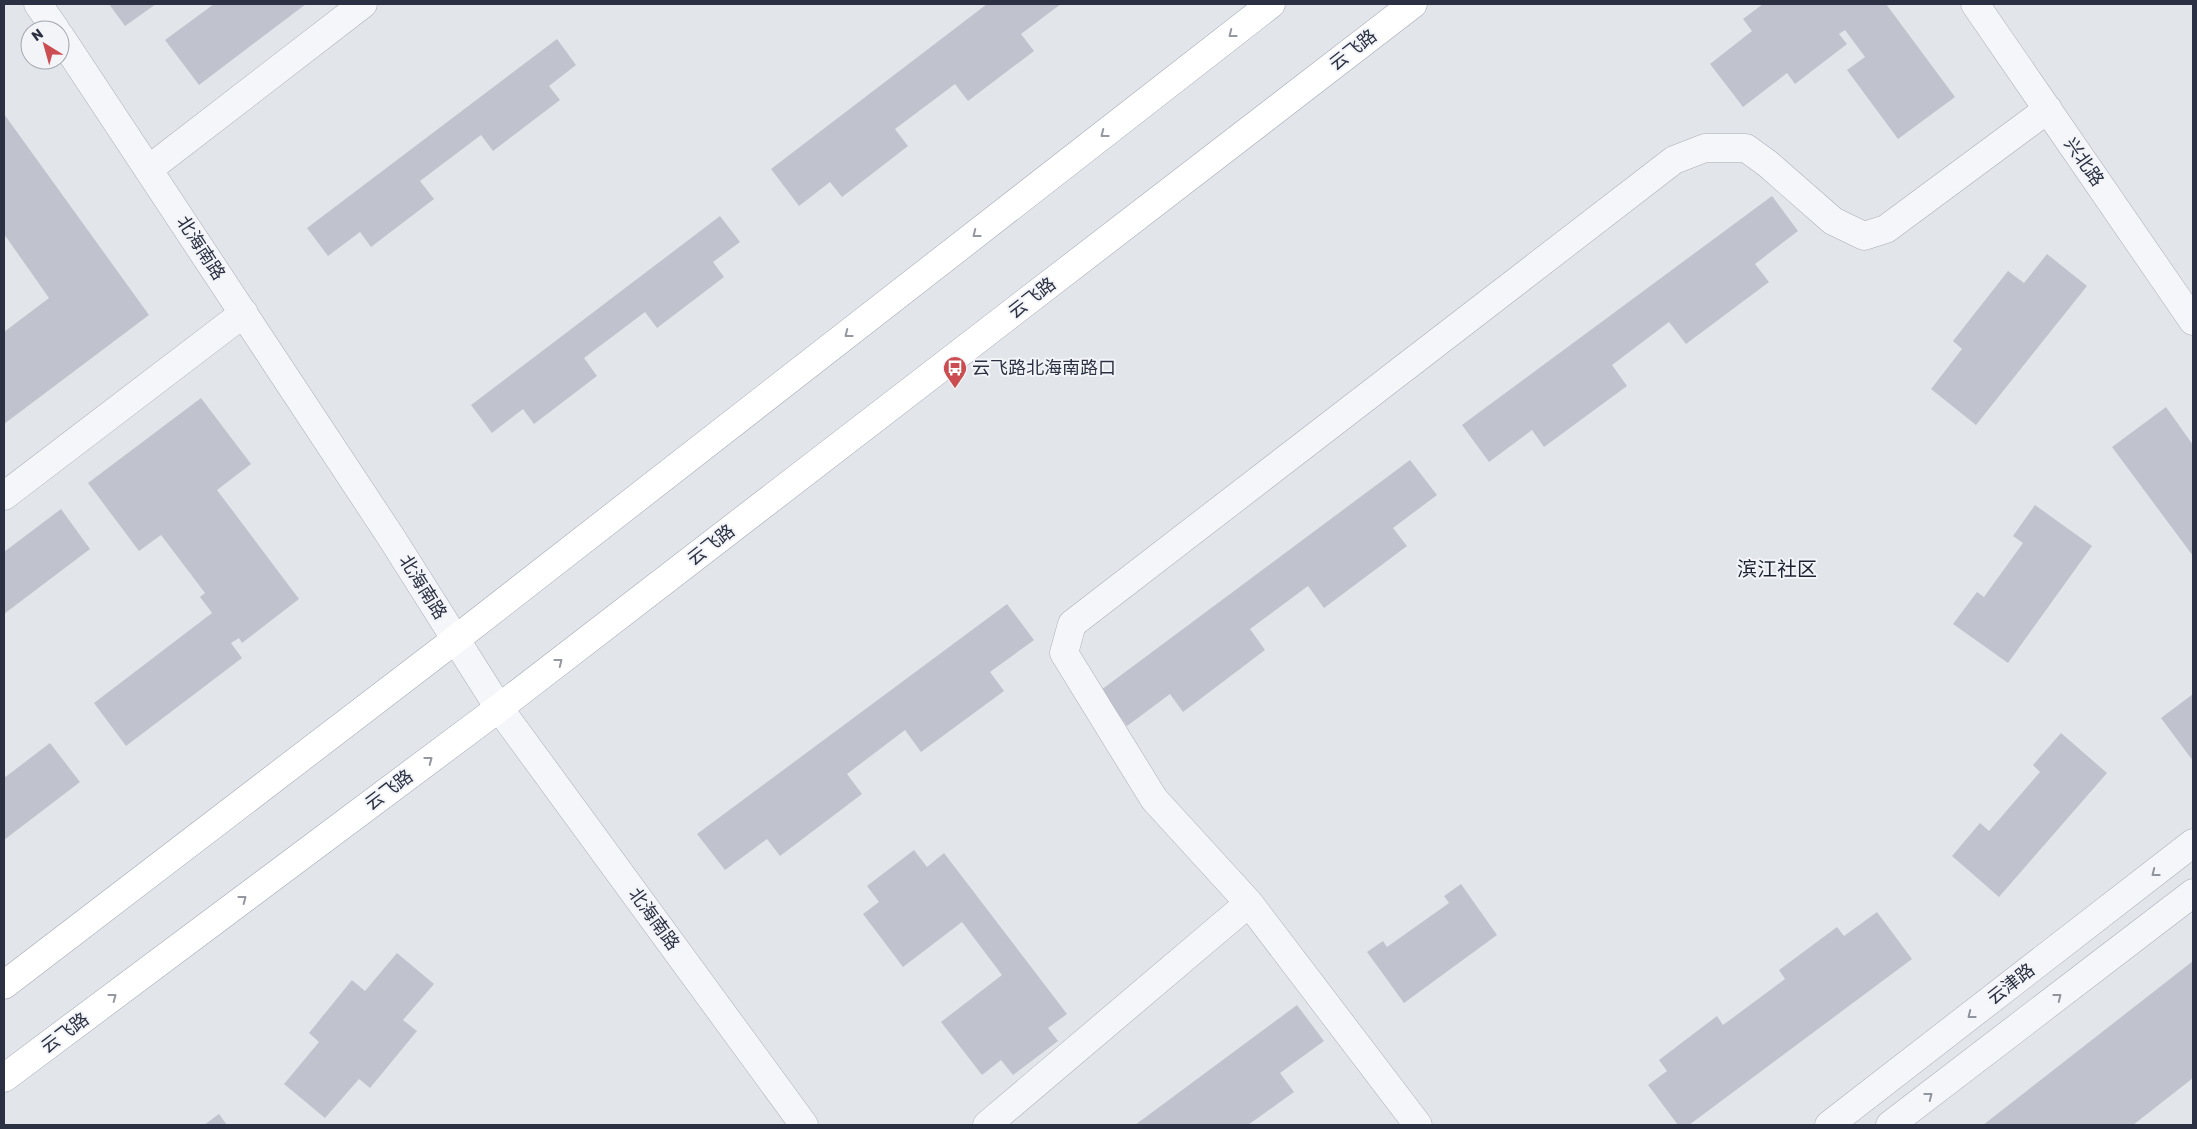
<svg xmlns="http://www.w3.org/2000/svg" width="2197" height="1129" font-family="Rubik,'Noto Sans SC',sans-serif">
  <rect width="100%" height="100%" fill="#e2e5ea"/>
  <!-- building -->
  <path fill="#c0c3cd" d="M109 4H156L125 26Z
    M214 4H306L199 85 165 40Z
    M987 4H1061L1021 34 1034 51 968 101 955 84 895 129 908 146 842 197 830 182 799 206 771 169Z
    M1763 4H1886L1955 97 1898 139 1847 70 1865 57 1845 30 1839 34 1847 44 1795 84 1787 73 1743 107 1710 64 1752 31 1743 19Z
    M557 39 576 65 549 86 560 100 493 151 481 135 420 181 434 199 371 247 360 232 328 256 307 228Z
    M4 114 149 315 4 424V332L49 298 4 234Z
    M1772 196 1798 231 1755 264 1769 282 1686 344 1669 322 1612 365 1627 386 1544 447 1532 430 1489 462 1462 425Z
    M720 216 740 242 713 262 724 277 657 328 645 312 584 358 597 376 534 424 523 409 492 433 471 405Z
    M2047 254 2087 286 1976 425 1931 389 1962 349 1953 341 2008 271 2024 283Z
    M201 398 251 464 217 490 299 599 242 643 239 638 231 643 242 658 126 746 94 703 212 613 200 597 205 593 161 535 139 551 88 483Z
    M2166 407 2193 445V556L2112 447Z
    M1410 460 1437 495 1393 528 1407 546 1324 608 1308 586 1250 629 1265 650 1183 712 1170 694 1127 726 1101 690Z
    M2035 505 2092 546 2008 663 1953 624 1977 592 1984 597 2023 543 2013 536Z
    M61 509 90 549 4 614V552Z
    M1007 604 1034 640 990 672 1004 691 921 752 905 730 847 774 862 794 780 856 767 839 725 870 697 834Z
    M2193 694V761L2161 718Z
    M2061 733 2107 773 1999 897 1952 856 1980 823 1989 831 2040 772 2033 765Z
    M50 743 80 782 4 840V778Z
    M914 850 927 867 944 853 1067 1014 1048 1028 1058 1041 1013 1075 1001 1060 982 1075 941 1022 1002 975 962 922 903 967 863 914 879 902 867 886Z
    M1461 884 1497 935 1404 1003 1367 952 1383 941 1387 947 1449 903 1444 896Z
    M1877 912 1912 959 1689 1125H1678L1648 1085 1667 1071 1659 1060 1717 1016 1723 1025 1785 979 1779 970 1837 927 1844 936Z
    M397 953 434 984 403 1020 417 1031 370 1088 359 1079 325 1118 284 1084 319 1042 309 1033 352 980 365 991Z
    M2193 961V1078L2133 1125H1983Z
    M1297 1005 1324 1041 1280 1073 1294 1092 1248 1125H1135Z
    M219 1114 227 1125H204Z"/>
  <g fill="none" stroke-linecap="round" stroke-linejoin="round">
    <!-- minor casing -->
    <g stroke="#abafb8" stroke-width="29">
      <path id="minor" d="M38 4 56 30
        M1975 4 2193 321
        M60 36 391 537 499 708 804 1125
        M149 169 363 4
        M4 496 244 313
        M987 1125 1249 903
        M1418 1125 1249 903 1154 799 1064 653 1072 624 1674 160 1705 148H1746L1768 164 1833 221 1864 236 1886 229 2048 109
        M1829 1125 2193 843
        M1890 1125 2193 893"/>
    </g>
    <!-- major casing -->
    <g stroke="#a2a8b6" stroke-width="29">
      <path id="major" d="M4 985 456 639 1271 4
        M4 1078 499 708 1413 4"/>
    </g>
    <!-- minor -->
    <use href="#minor" stroke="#f5f6f9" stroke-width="28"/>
    <!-- major -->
    <use href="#major" stroke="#fff" stroke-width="28"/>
  </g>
  <!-- one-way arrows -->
  <defs><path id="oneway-chevron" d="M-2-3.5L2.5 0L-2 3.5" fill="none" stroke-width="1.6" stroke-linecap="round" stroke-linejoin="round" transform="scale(1.25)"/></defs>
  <g stroke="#9598a0">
    <use href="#oneway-chevron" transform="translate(1232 34) rotate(142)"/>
    <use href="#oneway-chevron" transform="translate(1104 134) rotate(142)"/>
    <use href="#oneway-chevron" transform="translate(976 234) rotate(142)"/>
    <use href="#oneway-chevron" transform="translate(848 334) rotate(142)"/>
    <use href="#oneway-chevron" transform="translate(559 662) rotate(-38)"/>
    <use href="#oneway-chevron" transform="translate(429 760) rotate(-37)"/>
    <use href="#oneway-chevron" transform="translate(243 899) rotate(-37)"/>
    <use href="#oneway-chevron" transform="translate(113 997) rotate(-37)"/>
  </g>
  <g stroke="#90949e">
    <use href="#oneway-chevron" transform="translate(2155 873) rotate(142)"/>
    <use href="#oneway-chevron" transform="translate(2058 997) rotate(-38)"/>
    <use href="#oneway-chevron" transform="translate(1971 1015) rotate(142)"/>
    <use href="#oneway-chevron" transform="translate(1929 1096) rotate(-38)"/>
  </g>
  <!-- icons -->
  <defs>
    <g id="bus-pin" transform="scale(1.25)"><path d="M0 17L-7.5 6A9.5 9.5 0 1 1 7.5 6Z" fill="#cb4c51" stroke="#f2f4f8"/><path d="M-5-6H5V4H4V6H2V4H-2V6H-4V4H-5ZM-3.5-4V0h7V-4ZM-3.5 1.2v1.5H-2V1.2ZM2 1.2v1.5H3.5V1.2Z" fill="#fff"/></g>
  </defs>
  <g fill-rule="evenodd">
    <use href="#bus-pin" x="955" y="368"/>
  </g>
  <g text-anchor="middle" stroke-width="4" stroke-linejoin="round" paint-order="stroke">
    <!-- street labels -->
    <g font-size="18" fill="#2b3142" stroke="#f2f4f8">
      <text transform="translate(1353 50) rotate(-38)" y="6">云飞路</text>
      <text transform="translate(2084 162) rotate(55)" y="6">兴北路</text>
      <text transform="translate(201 248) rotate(57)" y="6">北海南路</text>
      <text transform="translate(1032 298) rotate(-38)" y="6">云飞路</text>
      <text transform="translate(711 545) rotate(-38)" y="6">云飞路</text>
      <text transform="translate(423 587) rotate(58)" y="6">北海南路</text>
      <text transform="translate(389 790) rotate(-37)" y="6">云飞路</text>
      <text transform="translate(654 919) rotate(54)" y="6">北海南路</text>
      <text transform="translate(2011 984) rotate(-38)" y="6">云津路</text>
      <text transform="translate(65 1033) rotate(-37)" y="6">云飞路</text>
    </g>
    <!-- poi labels -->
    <g font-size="18" fill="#2b3142" stroke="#f2f4f8" text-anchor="start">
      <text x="972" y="374">云飞路北海南路口</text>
    </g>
    <!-- quarter labels -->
    <g font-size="20" fill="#1d2233" stroke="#f2f4f8">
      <text x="1777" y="576">滨江社区</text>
    </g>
  </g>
  <!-- border -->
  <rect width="2197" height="1129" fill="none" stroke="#2b3142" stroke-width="10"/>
  <!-- north arrow -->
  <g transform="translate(45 45) rotate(323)"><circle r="24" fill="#f2f4f8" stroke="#a2a6af"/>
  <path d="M0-4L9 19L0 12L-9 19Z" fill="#cb4c51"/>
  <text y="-8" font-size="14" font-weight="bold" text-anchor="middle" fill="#2b3142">N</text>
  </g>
</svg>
